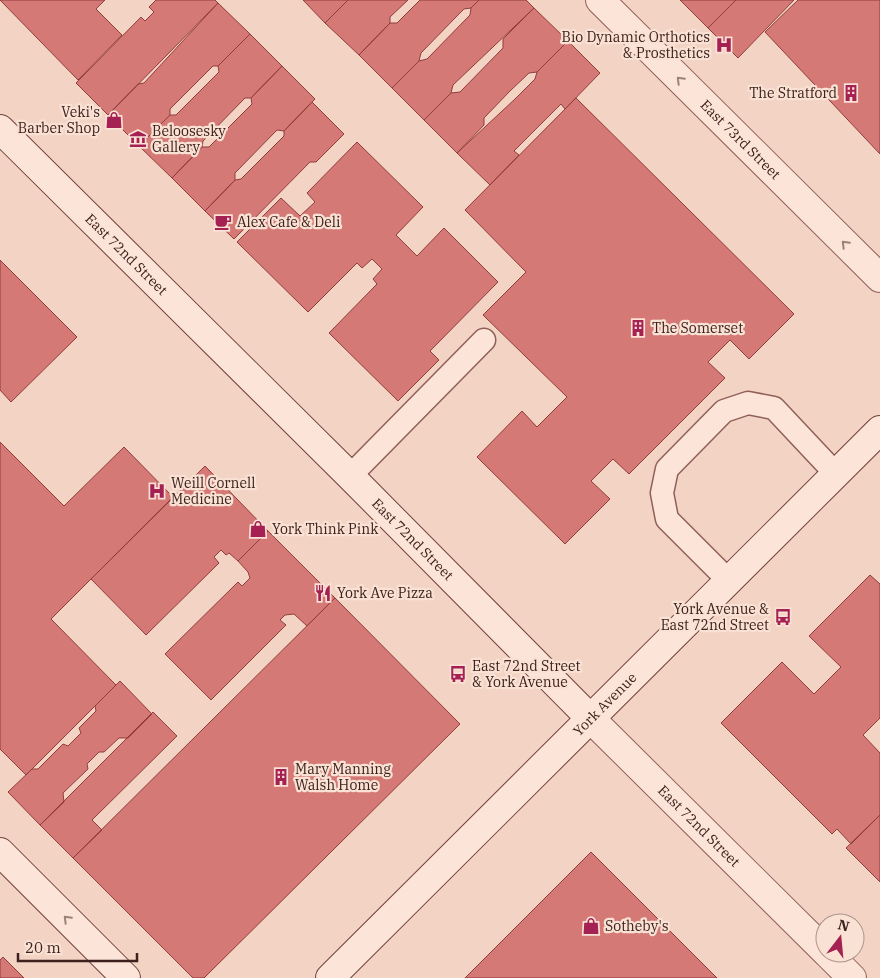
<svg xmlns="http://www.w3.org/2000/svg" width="880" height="978" font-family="'IBM Plex Serif',serif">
  <rect width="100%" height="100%" fill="#f3d3c4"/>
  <!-- building -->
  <path fill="#d57976" stroke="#913d3b" d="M0 0H105L96 9 122 35 78 80Z
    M156 0H215L218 3 108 115 76 83 141 17 145 21 154 12 149 7Z
    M303 0H348L325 23Z
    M348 0H408L390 17V23L359 55 325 23Z
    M420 0H479L471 8 464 9 456 17 421 53 419 61 392 88 359 55 390 23H397Z
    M479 0H526L534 8 453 85 451 93 424 120 392 88 419 61 427 59 470 15 471 8Z
    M680 0H736L708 28Z
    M736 0H794L738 58 708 28Z
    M798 0H880V154L765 32Z
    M218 3 250 34 218 66H213L170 109V115L139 146 108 115 138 84 144 83Z
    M534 8 568 41 537 72 529 73 510 91 484 118V125L457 153 424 120 451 93 460 92 503 48V39Z
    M250 34 282 66 251 98H245L203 141 202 147 172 178 139 146 170 115H176L219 72 218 66Z
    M568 41 600 73 565 109 561 104 514 151 519 155 490 185 457 153 515 99 535 79 537 72Z
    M282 66 315 99 284 131 277 130 235 173V180L205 211 172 178 202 147H209L252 104 251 98Z
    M576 98 794 314 749 359 730 340 708 362 725 378 629 474 613 459 591 481 610 499 565 544 477 457 522 411 537 427 567 397 483 315 526 272 465 210Z
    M312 102 344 134 316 162H310L234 239 205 211 235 180 241 179 284 136V131Z
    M357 142 423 207 396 235 417 256 444 228 498 282 430 351 439 360 398 401 329 333 377 284 373 279 382 269 372 259 362 268 357 263 308 312 237 242 281 198 300 216 315 202 307 193Z
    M0 260 77 337 11 402 0 390Z
    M0 442 64 506 124 447 173 497 51 619 116 685 26 775 0 749Z
    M205 466 268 531 238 561 229 553 226 555 221 550 214 557 219 563 146 635 91 579Z
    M268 531 335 598 307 626 294 614 285 615 280 620 286 625 211 700 165 654 238 582 242 586 250 578 248 572 238 561Z
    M870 575 880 584V718L863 735 880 753V815L851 844 837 829 832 834 721 723 782 662 814 694 841 667 809 636Z
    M335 598 460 724 204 978H193L73 858Z
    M120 681 152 714 128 738H119L104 752H99L87 764 88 769 63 793 64 802 40 825 8 792 32 769H38L63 744 68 746 81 733 79 728 96 711 95 706Z
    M153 712 177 736 92 820 102 830 73 858 40 825Z
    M880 815V882L846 848Z
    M591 852 717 978H465Z
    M3 957 24 978H0V960Z"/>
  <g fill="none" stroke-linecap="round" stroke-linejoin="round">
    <!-- lane casing -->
    <g stroke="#8f6058" stroke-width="25">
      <path id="lane" d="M350 476 484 340
        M729 581 667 519 662 493 667 469 724 411 748 403 774 408 836 474"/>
    </g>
    <!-- street casing -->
    <g stroke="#8f6058" stroke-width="30">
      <g id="street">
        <path id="s1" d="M600 0 880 278"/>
        <path id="s2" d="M591 719 825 951"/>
        <path d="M827 953 852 978"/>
      </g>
    </g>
    <!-- secondary casing -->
    <g stroke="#71423b" stroke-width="30">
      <g id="secondary">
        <path id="s3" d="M0 129 350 476 591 719"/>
        <path d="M0 852 126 978"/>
        <path id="s4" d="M330 978 880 430"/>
      </g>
    </g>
    <!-- lane -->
    <use href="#lane" stroke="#fce4d8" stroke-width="22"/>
    <!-- street -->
    <use href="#street" stroke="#fce4d8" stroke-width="28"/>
    <!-- secondary -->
    <use href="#secondary" stroke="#fce4d8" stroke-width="28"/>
  </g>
  <!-- one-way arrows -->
  <defs><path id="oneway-chevron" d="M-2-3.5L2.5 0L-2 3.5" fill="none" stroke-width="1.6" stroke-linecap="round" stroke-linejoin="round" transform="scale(1.25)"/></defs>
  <g stroke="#9d827a">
    <use href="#oneway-chevron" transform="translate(680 80) rotate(-135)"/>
    <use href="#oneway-chevron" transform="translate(845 244) rotate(-135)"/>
    <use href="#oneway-chevron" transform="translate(67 919) rotate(-135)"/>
  </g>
  <!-- icons -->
  <defs>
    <g id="hospital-bare" transform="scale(1.35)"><path d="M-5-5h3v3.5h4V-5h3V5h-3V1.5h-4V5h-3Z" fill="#a52154" stroke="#f9e1d4" stroke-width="2.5" paint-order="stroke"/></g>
    <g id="building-bare" transform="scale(1.35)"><path d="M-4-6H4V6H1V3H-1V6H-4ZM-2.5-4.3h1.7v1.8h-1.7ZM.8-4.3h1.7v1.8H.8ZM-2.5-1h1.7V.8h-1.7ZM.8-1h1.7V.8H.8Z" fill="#a52154" stroke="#f9e1d4" stroke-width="2.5" paint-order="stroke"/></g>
    <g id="shop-bare" transform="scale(1.35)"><path d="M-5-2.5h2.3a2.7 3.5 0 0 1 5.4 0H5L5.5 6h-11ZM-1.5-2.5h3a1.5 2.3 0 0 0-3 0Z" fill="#a52154" stroke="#f9e1d4" stroke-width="2.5" paint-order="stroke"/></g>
    <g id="museum-bare" transform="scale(1.35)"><path d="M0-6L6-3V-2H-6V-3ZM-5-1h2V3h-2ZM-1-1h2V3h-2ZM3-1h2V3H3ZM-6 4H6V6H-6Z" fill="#a52154" stroke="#f9e1d4" stroke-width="2.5" paint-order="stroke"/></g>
    <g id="cafe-bare" transform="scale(1.35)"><path d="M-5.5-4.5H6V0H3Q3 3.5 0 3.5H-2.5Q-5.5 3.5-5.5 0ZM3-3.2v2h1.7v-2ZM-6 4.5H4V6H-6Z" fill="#a52154" stroke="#f9e1d4" stroke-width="2.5" paint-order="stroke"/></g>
    <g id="restaurant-bare" transform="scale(1.35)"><path d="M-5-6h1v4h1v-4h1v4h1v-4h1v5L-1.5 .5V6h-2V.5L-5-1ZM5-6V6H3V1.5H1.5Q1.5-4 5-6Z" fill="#a52154" stroke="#f9e1d4" stroke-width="2.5" paint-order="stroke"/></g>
    <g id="bus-bare" transform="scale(1.35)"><path d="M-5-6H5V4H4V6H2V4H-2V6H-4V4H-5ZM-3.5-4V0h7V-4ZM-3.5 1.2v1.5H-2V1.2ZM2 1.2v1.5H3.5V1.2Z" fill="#a52154" stroke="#f9e1d4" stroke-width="2.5" paint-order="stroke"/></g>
  </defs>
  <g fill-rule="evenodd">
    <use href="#hospital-bare" x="724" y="45"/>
    <use href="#building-bare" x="851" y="93"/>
    <use href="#shop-bare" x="114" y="120"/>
    <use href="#museum-bare" x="138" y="139"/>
    <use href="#cafe-bare" x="223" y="222"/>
    <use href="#building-bare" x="638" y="328"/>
    <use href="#hospital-bare" x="157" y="491"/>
    <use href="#shop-bare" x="258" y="529"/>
    <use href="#restaurant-bare" x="323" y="593"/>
    <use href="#bus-bare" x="783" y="617"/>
    <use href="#bus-bare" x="458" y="674"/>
    <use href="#building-bare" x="281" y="777"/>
    <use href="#shop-bare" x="591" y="926"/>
  </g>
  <g text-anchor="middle" stroke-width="4.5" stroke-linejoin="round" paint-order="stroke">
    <!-- poi labels -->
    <g font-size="14" fill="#3e211d" stroke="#f9e1d4" text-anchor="start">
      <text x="710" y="42" text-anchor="end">Bio Dynamic Orthotics<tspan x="710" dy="16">&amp; Prosthetics</tspan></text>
      <text x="837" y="98" text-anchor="end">The Stratford</text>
      <text x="100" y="117" text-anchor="end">Veki's<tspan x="100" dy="16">Barber Shop</tspan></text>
      <text x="152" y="136">Beloosesky<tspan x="152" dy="16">Gallery</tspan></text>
      <text x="237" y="227">Alex Cafe &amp; Deli</text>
      <text x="652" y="333">The Somerset</text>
      <text x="171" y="488">Weill Cornell<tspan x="171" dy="16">Medicine</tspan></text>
      <text x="272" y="534">York Think Pink</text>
      <text x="337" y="598">York Ave Pizza</text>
      <text x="769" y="614" text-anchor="end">York Avenue &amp;<tspan x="769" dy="16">East 72nd Street</tspan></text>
      <text x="472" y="671">East 72nd Street<tspan x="472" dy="16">&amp; York Avenue</tspan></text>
      <text x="295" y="774">Mary Manning<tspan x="295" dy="16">Walsh Home</tspan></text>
      <text x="605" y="931">Sotheby's</text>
    </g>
    <!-- street labels -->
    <g font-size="14" fill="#3e211d" stroke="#f9e1d4">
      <text dy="5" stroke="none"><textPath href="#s1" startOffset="198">East 73rd Street</textPath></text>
      <text dy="5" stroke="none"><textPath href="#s3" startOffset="178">East 72nd Street</textPath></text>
      <text dy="5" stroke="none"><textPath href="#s3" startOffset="582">East 72nd Street</textPath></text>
      <text dy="5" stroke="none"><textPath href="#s4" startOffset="388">York Avenue</textPath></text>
      <text dy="5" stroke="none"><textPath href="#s2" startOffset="152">East 72nd Street</textPath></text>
    </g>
  </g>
  <!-- north arrow -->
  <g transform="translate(840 938) rotate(16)"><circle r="24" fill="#f9e1d4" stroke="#ae948b"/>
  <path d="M0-4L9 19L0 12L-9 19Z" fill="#a52154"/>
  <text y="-8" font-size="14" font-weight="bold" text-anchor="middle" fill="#3e211d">N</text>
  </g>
  <!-- scale -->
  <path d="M18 953v8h119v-8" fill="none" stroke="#3e211d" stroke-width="2.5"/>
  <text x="25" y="953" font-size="15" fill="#3e211d" stroke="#f9e1d4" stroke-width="4" paint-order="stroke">20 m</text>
</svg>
